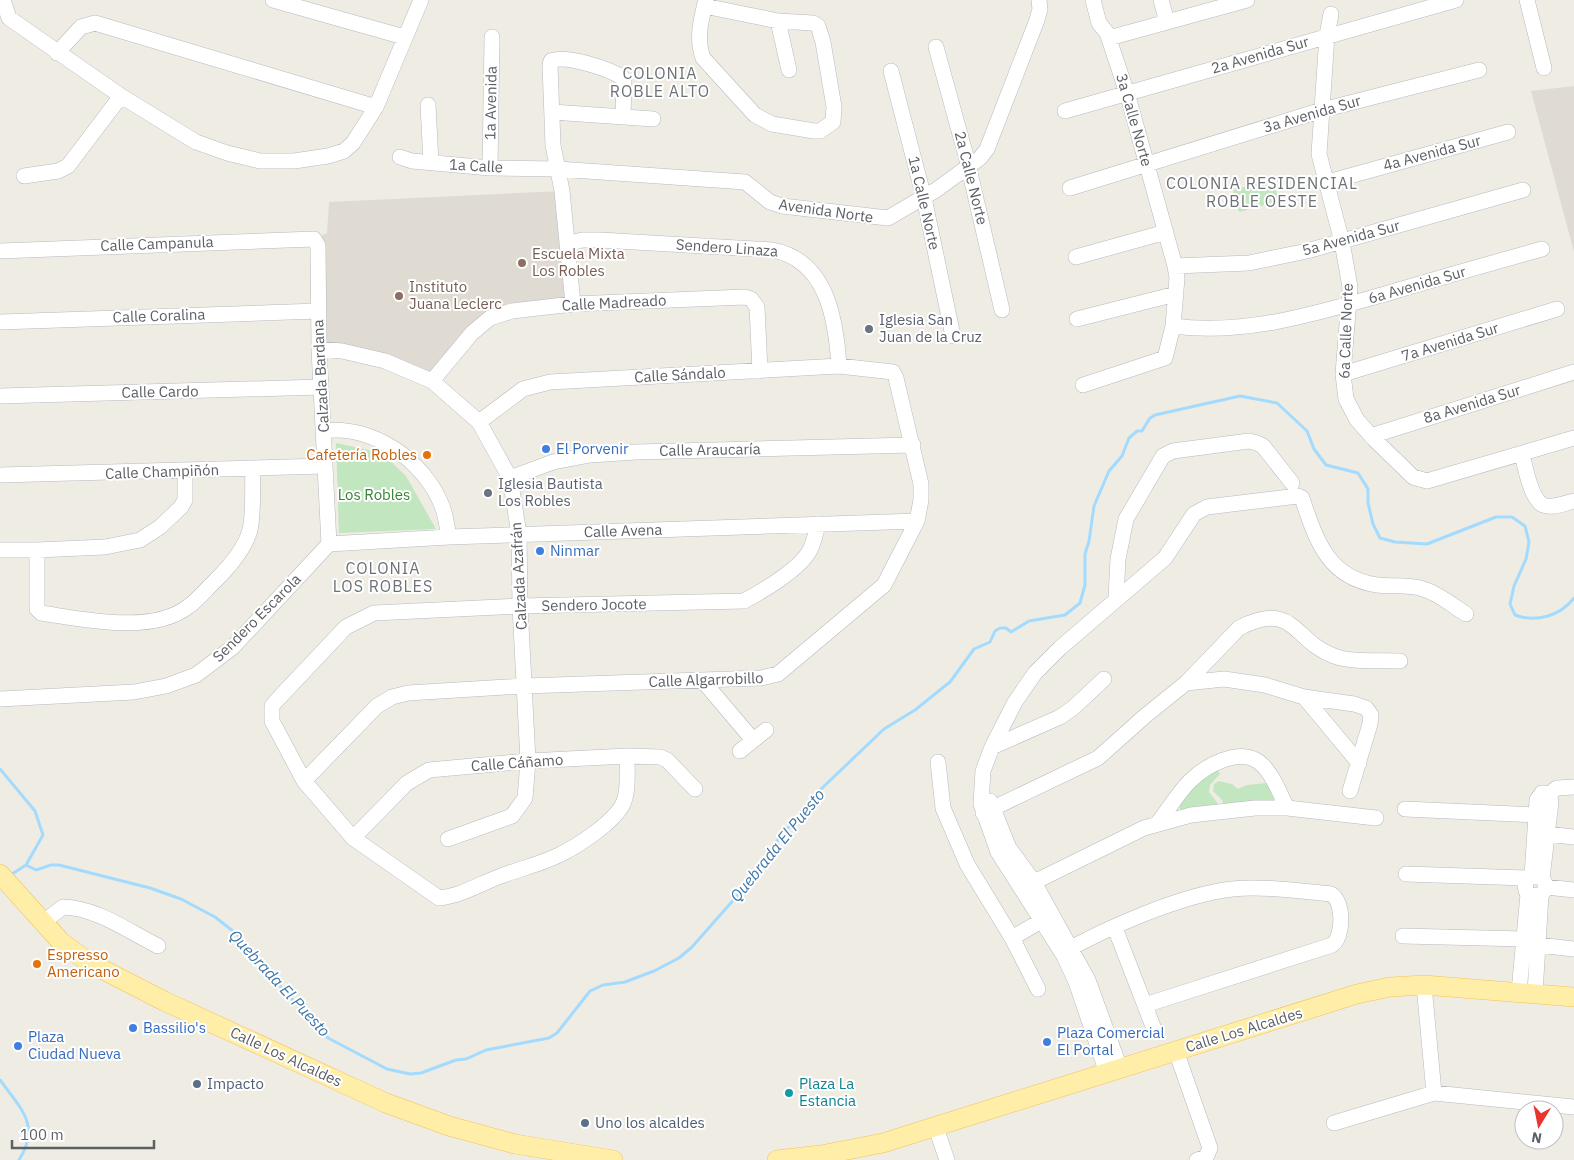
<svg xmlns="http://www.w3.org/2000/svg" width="1574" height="1160" font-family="'IBM Plex Sans',sans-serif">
  <rect width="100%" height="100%" fill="#efece4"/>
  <!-- education -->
  <path fill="#dfdbd2" d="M1574 86V252L1531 91Z
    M562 191 573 304 490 318 429 383 406 372 319 349 314 239 327 233 329 202Z"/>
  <!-- green -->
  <path fill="#c2e6c0" d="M1273 179 1279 201 1239 212 1233 190Z
    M336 443 382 453 406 476 436 529 339 533Z
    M1218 770 1220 774 1210 785 1209 792 1219 805 1180 810V802L1201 780Z
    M1219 781 1232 784 1238 789 1247 785 1267 783 1275 799 1273 801 1223 805V801L1213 791 1214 784Z"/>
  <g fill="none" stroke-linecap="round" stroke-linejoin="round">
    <!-- stream -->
    <path stroke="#a3dbff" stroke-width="3" d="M0 769 35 811 43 835 26 865 9 876
      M26 865 36 870 51 865H59L150 888 181 899 215 917 238 935 281 987 328 1038 387 1069 410 1074 421 1073 456 1060 466 1059 486 1050 549 1038 557 1033 590 991 603 985 625 982 654 971 679 958 692 947 759 871 777 841 819 791 884 729 915 710 950 682 974 649 990 642 995 631 1000 628H1006L1011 632 1029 621 1065 615 1080 603 1085 585V554L1089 541 1094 506 1109 471 1122 456 1129 438 1137 431H1142L1150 418 1155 415 1240 396 1277 403 1307 431 1314 449 1326 465 1358 473 1368 489V503L1373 524 1380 538 1395 542 1427 544 1496 517H1512L1525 526 1529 542 1526 559 1514 586 1510 604 1515 615C1536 623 1560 616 1574 598
      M0 1080C21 1109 41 1125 19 1160"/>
    <!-- minor casing -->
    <g stroke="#b6babe" stroke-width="16">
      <path id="minor" d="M3 0 9 18 121 96 196 142 227 153 260 161H294L328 156 344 151 353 143 376 107 421 0
        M273 0 404 37
        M1161 0 1167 22
        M1527 0 1544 68
        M704 6 778 21 813 23 818 26 823 42 834 107 833 122 820 131H814L772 124 755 115 703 58C696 39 701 19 706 0
        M1331 14 1327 35 1319 154 1342 242 1350 287 1343 374 1346 399 1357 420 1374 439 1413 477 1427 481 1574 438
        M778 21 789 70
        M1109 38 1247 0
        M936 47 966 156 1002 310
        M57 53 81 27 95 23 376 107
        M891 71 924 198 953 336
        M428 105 431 163
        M1065 111 1456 0
        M552 112 653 119
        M400 157 412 161 490 168 558 169 745 182 770 202 782 206 888 218 936 190 980 158 987 149 1037 20 1040 9 1039 0
        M490 168 492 37
        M24 176 58 171 68 166 121 96
        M1328 182 1508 132
        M1070 188 1322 110 1479 70
        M567 244 582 240H600L773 250C827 261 836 319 839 366
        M0 251 314 239 318 246 319 349 329 544
        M1076 257 1166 232
        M1175 266 1249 263 1307 251 1523 190
        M573 304 562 191 553 145 550 65 551 61C565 54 610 69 623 78L624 82 623 116
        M1077 319 1176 294
        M0 322 318 311
        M1173 326C1247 336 1321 312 1392 292 1442 277 1492 263 1542 249
        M319 349 342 351 385 361 432 381 479 422 510 478 519 534 520 606 528 761 525 798 512 816 448 839
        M1343 374 1557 309
        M432 381 472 333 490 318 512 311 573 304 745 297 751 299 757 307 760 371
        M1083 385 1165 358 1173 326 1177 278 1175 266 1127 93 1107 33 1099 23 1093 0
        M0 396 321 387
        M323 431C372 424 425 461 442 506 446 516 447 527 449 537
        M1371 436 1574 372
        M1522 454C1525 467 1531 499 1543 505 1552 509 1565 503 1574 501
        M0 475 324 466
        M510 478 553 462 590 455 636 452 913 445
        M329 544 449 537 917 521
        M0 550H37L105 547 140 540 160 527 181 507 185 500V472
        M37 550V609L41 613C83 619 153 635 189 606 199 599 207 588 216 580 230 566 245 549 250 530 254 511 252 488 253 469
        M1116 598 1118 559 1126 519 1163 456 1173 451 1249 441 1257 443 1263 446 1292 483
        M703 681 753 740
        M1186 683 1239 628C1294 599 1294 642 1334 656 1353 663 1380 660 1400 661
        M1304 697 1359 763
        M0 699 134 692 166 686 196 675 233 647 329 544
        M992 747 1060 717 1073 708 1104 679
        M740 751 766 730
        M627 756C627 771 629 793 622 806 611 824 578 846 559 855 541 864 519 869 501 876 481 883 461 896 439 898L353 838 304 781 272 721V706L277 700 346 627 374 613 520 606 744 601C763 591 800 569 810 550 814 542 816 533 818 524
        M938 762 943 808 967 864 1012 938 1038 989
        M304 781 377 706 392 697 408 693 524 686 761 678 778 674 884 585 917 521 921 500V484L896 378 893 372 839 366 550 382 523 389 479 422
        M1549 794 1557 788 1574 787
        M990 801 1009 848 1034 882 1088 980 1120 1068
        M1405 809 1535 815
        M983 813 1098 758 1145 716 1186 683 1224 679 1265 685 1304 697 1354 704 1366 708 1371 715 1370 724 1350 791
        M1157 824C1168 810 1178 793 1190 781 1205 766 1239 747 1259 762 1272 772 1280 794 1287 808
        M1547 834 1574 837
        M353 838 407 783 429 770 528 761 627 756 660 757 667 760 695 789
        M1406 874 1529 878C1542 872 1551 885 1541 895L1531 896 1526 891 1525 884 1529 878
        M1532 876 1537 800 1542 793 1549 794 1551 802 1542 878
        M1546 887 1574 890
        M1022 888 1144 828 1191 815 1255 808H1287L1376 818
        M42 923 63 907C97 908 128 931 158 946
        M1115 928 1154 1029
        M1403 936 1524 939
        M1012 938 1041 921
        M1538 945 1574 949
        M1062 953C1106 928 1181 895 1232 889 1264 886 1298 891 1331 894 1344 901 1344 937 1332 945L1145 1005
        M1424 985 1434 1093
        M1519 992 1528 894
        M1535 993 1541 895
        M1176 1051 1210 1148 1206 1157 1197 1160
        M1107 1073 1076 982 1064 956 998 852 981 804 983 771 992 747 1015 702 1035 673 1060 648 1165 558 1194 514 1207 507 1298 496 1302 498C1316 540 1328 578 1377 585 1392 587 1409 584 1423 589 1438 593 1453 606 1466 614
        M1334 1123 1434 1093 1574 1107
        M936 1128 947 1160"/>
    </g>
    <!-- major casing -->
    <g stroke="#f2c159" stroke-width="20">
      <path id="major" d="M0 874 61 942 90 963 164 1001 386 1103 449 1126 515 1144 613 1160
        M777 1160 821 1155 883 1143 1357 994 1390 987 1424 985 1574 997"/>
    </g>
    <!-- minor -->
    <use href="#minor" stroke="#fff" stroke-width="15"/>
    <!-- major -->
    <use href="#major" stroke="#ffeea8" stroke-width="19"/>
  </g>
  <!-- markers -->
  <g fill="#8d6e63" stroke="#fff" stroke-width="2">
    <circle cx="522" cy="263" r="5"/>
    <circle cx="399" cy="296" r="5"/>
  </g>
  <g fill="#6b7280" stroke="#fff" stroke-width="2">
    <circle cx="869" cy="329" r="5"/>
    <circle cx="488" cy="493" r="5"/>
  </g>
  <g fill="#3f7fe0" stroke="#fff" stroke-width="2">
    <circle cx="546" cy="449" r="5"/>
    <circle cx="540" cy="551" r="5"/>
    <circle cx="133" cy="1028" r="5"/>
    <circle cx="1047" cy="1042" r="5"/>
    <circle cx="18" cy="1046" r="5"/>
  </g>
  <g fill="#e8710a" stroke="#fff" stroke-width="2">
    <circle cx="427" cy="455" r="5"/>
    <circle cx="37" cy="964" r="5"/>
  </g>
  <g fill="#5c6f8a" stroke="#fff" stroke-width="2">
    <circle cx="197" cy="1084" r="5"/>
    <circle cx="585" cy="1123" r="5"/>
  </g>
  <circle fill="#0f9aa8" stroke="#fff" stroke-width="2" cx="789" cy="1093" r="5"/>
  <g text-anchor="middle" stroke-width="4" stroke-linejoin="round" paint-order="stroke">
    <!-- street labels -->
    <g font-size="15" fill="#5c6065" stroke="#fff">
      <text transform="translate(1260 55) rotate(-16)" y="5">2a Avenida Sur</text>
      <text transform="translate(491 103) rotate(-89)" y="5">1a Avenida</text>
      <text transform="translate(1312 114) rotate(-16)" y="5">3a Avenida Sur</text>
      <text transform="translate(1134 120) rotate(74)" y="5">3a Calle Norte</text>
      <text transform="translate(1432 153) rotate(-15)" y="5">4a Avenida Sur</text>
      <text transform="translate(476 166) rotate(3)" y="5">1a Calle</text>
      <text transform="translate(971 178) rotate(76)" y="5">2a Calle Norte</text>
      <text transform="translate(924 203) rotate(77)" y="5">1a Calle Norte</text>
      <text transform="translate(826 211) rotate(8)" y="5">Avenida Norte</text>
      <text transform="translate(1351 238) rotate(-15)" y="5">5a Avenida Sur</text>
      <text transform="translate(157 244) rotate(-2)" y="5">Calle Campanula</text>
      <text transform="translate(727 248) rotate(4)" y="5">Sendero Linaza</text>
      <text transform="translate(1417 285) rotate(-16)" y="5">6a Avenida Sur</text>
      <text transform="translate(614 303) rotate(-3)" y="5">Calle Madreado</text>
      <text transform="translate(159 316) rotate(-2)" y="5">Calle Coralina</text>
      <text transform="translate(1346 331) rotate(-88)" y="5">6a Calle Norte</text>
      <text transform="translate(1450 342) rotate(-17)" y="5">7a Avenida Sur</text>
      <text transform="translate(680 375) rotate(-3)" y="5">Calle Sándalo</text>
      <text transform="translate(321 376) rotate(-93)" y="5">Calzada Bardana</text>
      <text transform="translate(160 392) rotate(-1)" y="5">Calle Cardo</text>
      <text transform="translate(1472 404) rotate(-17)" y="5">8a Avenida Sur</text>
      <text transform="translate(710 450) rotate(-1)" y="5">Calle Araucaría</text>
      <text transform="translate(162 472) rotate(-2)" y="5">Calle Champiñón</text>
      <text transform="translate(623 531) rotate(-2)" y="5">Calle Avena</text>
      <text transform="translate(519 576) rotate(-93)" y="5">Calzada Azafrán</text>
      <text transform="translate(594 605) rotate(-1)" y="5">Sendero Jocote</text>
      <text transform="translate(257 618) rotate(-45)" y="5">Sendero Escarola</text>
      <text transform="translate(706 680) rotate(-2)" y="5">Calle Algarrobillo</text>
      <text transform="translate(517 763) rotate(-4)" y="5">Calle Cáñamo</text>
      <text transform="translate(1244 1030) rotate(-17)" y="5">Calle Los Alcaldes</text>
      <text transform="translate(286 1057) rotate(25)" y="5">Calle Los Alcaldes</text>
    </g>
    <!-- education labels -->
    <g font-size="15" fill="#785e54" stroke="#fff" text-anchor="start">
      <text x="532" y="259">Escuela Mixta<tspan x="532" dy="17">Los Robles</tspan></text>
      <text x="409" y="292">Instituto<tspan x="409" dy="17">Juana Leclerc</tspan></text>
    </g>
    <!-- worship labels -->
    <g font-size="15" fill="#5b616d" stroke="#fff" text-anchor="start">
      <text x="879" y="325">Iglesia San<tspan x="879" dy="17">Juan de la Cruz</tspan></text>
      <text x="498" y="489">Iglesia Bautista<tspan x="498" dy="17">Los Robles</tspan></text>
    </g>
    <!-- shop labels -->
    <g font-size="15" fill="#366cbe" stroke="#fff" text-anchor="start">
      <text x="556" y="454">El Porvenir</text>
      <text x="550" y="556">Ninmar</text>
      <text x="143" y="1033">Bassilio's</text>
      <text x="1057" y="1038">Plaza Comercial<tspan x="1057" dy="17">El Portal</tspan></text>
      <text x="28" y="1042">Plaza<tspan x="28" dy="17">Ciudad Nueva</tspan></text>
    </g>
    <!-- food labels -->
    <g font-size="15" fill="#c56008" stroke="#fff" text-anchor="end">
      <text x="417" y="460">Cafetería Robles</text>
      <text x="47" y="960" text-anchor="start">Espresso<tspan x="47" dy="17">Americano</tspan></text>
    </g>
    <!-- park labels -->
    <g font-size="15" fill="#348434" stroke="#fff">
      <text x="374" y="500">Los Robles</text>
    </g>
    <!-- service labels -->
    <g font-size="15" fill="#4e5e75" stroke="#fff" text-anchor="start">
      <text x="207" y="1089">Impacto</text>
      <text x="595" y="1128">Uno los alcaldes</text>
    </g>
    <!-- culture labels -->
    <g font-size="15" fill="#0d838f" stroke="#fff" text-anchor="start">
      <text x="799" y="1089">Plaza La<tspan x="799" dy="17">Estancia</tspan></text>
    </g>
    <!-- neighbourhood labels -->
    <g font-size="16" letter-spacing="1" fill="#6d7277" stroke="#fff">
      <text x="660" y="79">COLONIA<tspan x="660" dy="18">ROBLE ALTO</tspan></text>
      <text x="1262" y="189">COLONIA RESIDENCIAL<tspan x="1262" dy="18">ROBLE OESTE</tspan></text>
      <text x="383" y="574">COLONIA<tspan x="383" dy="18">LOS ROBLES</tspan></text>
    </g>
    <!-- water labels -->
    <g font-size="16" font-style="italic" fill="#3d76a9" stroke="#fff">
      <text transform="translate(777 845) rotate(-51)" y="6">Quebrada El Puesto</text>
      <text transform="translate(280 983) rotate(47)" y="6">Quebrada El Puesto</text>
    </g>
  </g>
  <!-- north arrow -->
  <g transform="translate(1539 1125) rotate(190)"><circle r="24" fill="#ffffff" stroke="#bebfc1"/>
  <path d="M0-4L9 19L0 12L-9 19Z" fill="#ea352e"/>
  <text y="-8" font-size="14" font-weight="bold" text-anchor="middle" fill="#5c6065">N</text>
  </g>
  <!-- scale -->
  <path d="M12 1140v8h142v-8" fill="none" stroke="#5c6065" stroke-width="2.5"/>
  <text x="20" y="1140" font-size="15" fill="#5c6065" stroke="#ffffff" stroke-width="4" paint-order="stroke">100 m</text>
</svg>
